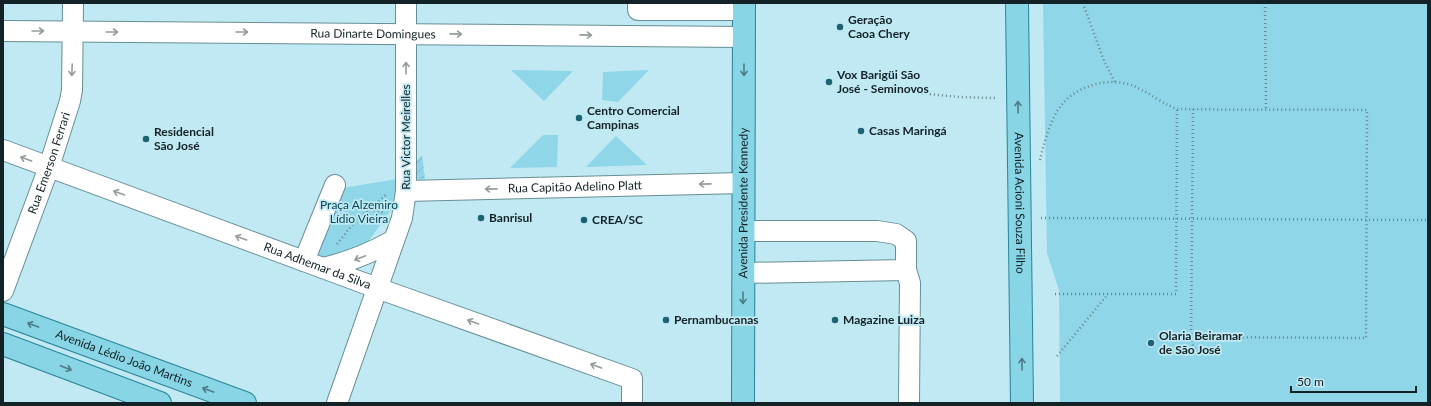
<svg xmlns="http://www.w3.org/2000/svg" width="1431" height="406" font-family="Lato,sans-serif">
  <defs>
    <pattern id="garden-furrows" width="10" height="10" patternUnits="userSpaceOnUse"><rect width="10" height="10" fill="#8fd6e8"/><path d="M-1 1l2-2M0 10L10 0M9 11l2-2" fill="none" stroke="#7ab7c7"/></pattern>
  </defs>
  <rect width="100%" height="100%" fill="#c0e9f3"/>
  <!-- park -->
  <path fill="#8fd6e8" d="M1043 3H1428V403H1060L1059 290 1047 253Z
    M511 70 573 71 544 101Z
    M649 70 618 102 602 100 603 72Z
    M543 135H558L557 167 510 168Z
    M616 136 647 165 586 167Z
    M397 179 393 207 368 242 329 259 315 255 343 188Z"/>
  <!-- garden -->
  <path fill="url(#garden-furrows)" d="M422 155 425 179 415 180 414 163Z"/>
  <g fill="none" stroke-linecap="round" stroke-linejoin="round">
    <!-- minor casing -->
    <g stroke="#678e97" stroke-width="22">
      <g id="minor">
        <path d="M638 3V10H744"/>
        <path id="s1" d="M3 31 744 37"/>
        <path id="s2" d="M3 150 377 288 632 379V403"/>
        <path id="s3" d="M406 191 743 183"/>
        <path d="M304 261 335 185"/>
        <path d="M323 268C349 262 371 253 394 240"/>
        <path d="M906 270 910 283 909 403"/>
        <path d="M743 273 906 270V241L896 234 877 231H743"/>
        <path id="s4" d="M3 291 49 167 70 101 72 90 73 3"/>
        <path d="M337 403 402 218 406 191V3"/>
      </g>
    </g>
    <!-- major casing -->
    <g stroke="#2a8497" stroke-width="24">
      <g id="major">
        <path id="s5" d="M1017 3 1022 403"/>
        <path id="s6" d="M3 314 245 403"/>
        <path d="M3 344 160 403"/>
        <path id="s7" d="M743 403 744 3"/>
      </g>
    </g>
    <!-- path -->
    <path stroke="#6a878e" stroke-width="2.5" stroke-dasharray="1 3" stroke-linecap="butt" d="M1083 3 1104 61 1115 82
      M1265 3 1266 109
      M918 93 959 97 995 98
      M1193 109 1191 342 1196 351 1200 354
      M1040 160C1043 146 1051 118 1060 107 1075 86 1107 77 1131 85 1144 89 1170 109 1179 109 1242 110 1305 109 1367 110L1366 338 1191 337
      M370 209 384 213
      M1041 218 1428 220
      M337 244 354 223 387 194
      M1055 294H1176L1177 109
      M1057 356 1108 294"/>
    <!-- minor -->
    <use href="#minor" stroke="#fff" stroke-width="20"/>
    <!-- major -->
    <use href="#major" stroke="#87d5e5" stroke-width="22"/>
  </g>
  <!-- one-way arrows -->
  <defs><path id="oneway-shaft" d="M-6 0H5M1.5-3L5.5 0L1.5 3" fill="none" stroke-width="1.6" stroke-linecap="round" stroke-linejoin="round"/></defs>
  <g stroke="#959c9d">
    <use href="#oneway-shaft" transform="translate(38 31)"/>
    <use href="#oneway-shaft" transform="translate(112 32)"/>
    <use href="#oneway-shaft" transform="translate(242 32)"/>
    <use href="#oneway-shaft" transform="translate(456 34) rotate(1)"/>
    <use href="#oneway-shaft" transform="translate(586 35) rotate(1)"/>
    <use href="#oneway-shaft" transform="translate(406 68) rotate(-90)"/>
    <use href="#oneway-shaft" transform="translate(72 70) rotate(92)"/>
    <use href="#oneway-shaft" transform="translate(26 159) rotate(-160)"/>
    <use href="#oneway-shaft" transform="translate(705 184) rotate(179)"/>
    <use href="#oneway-shaft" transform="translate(491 189) rotate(179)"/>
    <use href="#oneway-shaft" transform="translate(119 193) rotate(-160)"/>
    <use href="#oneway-shaft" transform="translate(241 238) rotate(-160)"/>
    <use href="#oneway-shaft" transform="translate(360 258) rotate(159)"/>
    <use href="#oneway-shaft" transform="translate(473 322) rotate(-160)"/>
    <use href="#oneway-shaft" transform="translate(596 366) rotate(-160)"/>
  </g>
  <g stroke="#4d7c86">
    <use href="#oneway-shaft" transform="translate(744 70) rotate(90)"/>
    <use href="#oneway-shaft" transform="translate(1018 107) rotate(-91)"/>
    <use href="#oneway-shaft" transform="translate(743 298) rotate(90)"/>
    <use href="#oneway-shaft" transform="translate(33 325) rotate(-160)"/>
    <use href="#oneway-shaft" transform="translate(1022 364) rotate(-91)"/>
    <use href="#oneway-shaft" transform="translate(66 368) rotate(21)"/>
    <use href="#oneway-shaft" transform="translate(208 390) rotate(-160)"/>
  </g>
  <!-- markers -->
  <g fill="#1b6272" stroke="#c0e9f3" stroke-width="1.5">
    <circle cx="840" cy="27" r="4"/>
    <circle cx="829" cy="82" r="4"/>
    <circle cx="579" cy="118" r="4"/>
    <circle cx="861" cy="131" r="4"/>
    <circle cx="146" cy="139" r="4"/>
    <circle cx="481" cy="218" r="4"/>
    <circle cx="584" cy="220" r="4"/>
    <circle cx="666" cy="320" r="4"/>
    <circle cx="835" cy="320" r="4"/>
    <circle cx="1151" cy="343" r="4"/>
  </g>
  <g text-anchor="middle" stroke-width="3.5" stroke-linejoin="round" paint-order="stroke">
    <!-- poi labels -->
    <g font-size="12" font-weight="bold" fill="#132226" stroke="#c0e9f3" text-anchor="start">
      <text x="848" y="24">Geração<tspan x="848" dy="14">Caoa Chery</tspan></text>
      <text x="837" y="79">Vox Barigüi São<tspan x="837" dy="14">José - Seminovos</tspan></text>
      <text x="587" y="115">Centro Comercial<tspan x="587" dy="14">Campinas</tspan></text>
      <text x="869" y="135">Casas Maringá</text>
      <text x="154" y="136">Residencial<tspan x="154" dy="14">São José</tspan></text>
      <text x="489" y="222">Banrisul</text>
      <text x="592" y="224">CREA/SC</text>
      <text x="674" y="324">Pernambucanas</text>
      <text x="843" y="324">Magazine Luiza</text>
      <text x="1159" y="340">Olaria Beiramar<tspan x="1159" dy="14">de São José</tspan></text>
    </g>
    <!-- street labels -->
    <g font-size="12" fill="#132226" stroke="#c0e9f3">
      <text dy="4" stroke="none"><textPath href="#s1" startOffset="370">Rua Dinarte Domingues</textPath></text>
      <text transform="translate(406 137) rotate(-90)" y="4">Rua Victor Meirelles</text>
      <text dy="4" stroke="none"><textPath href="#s4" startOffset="136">Rua Emerson Ferrari</textPath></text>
      <text dy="4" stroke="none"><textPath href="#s3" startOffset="169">Rua Capitão Adelino Platt</textPath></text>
      <text dy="4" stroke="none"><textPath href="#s7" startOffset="200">Avenida Presidente Kennedy</textPath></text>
      <text dy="4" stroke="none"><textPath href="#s5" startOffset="200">Avenida Acioni Souza Filho</textPath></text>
      <text dy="4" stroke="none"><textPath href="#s2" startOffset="335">Rua Adhemar da Silva</textPath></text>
      <text dy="4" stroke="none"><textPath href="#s6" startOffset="129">Avenida Lédio João Martins</textPath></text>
    </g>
    <!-- park labels -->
    <g font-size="12" fill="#074754" stroke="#c0e9f3">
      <text x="359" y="209">Praça Alzemiro<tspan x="359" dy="14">Lídio Vieira</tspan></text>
    </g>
  </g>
  <!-- border -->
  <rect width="1431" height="406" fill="none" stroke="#132226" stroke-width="8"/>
  <!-- scale -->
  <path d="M1291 386v6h125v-6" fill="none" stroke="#132226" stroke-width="2"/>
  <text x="1297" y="386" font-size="12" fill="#132226" stroke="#c0e9f3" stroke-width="3" paint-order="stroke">50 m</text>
</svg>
